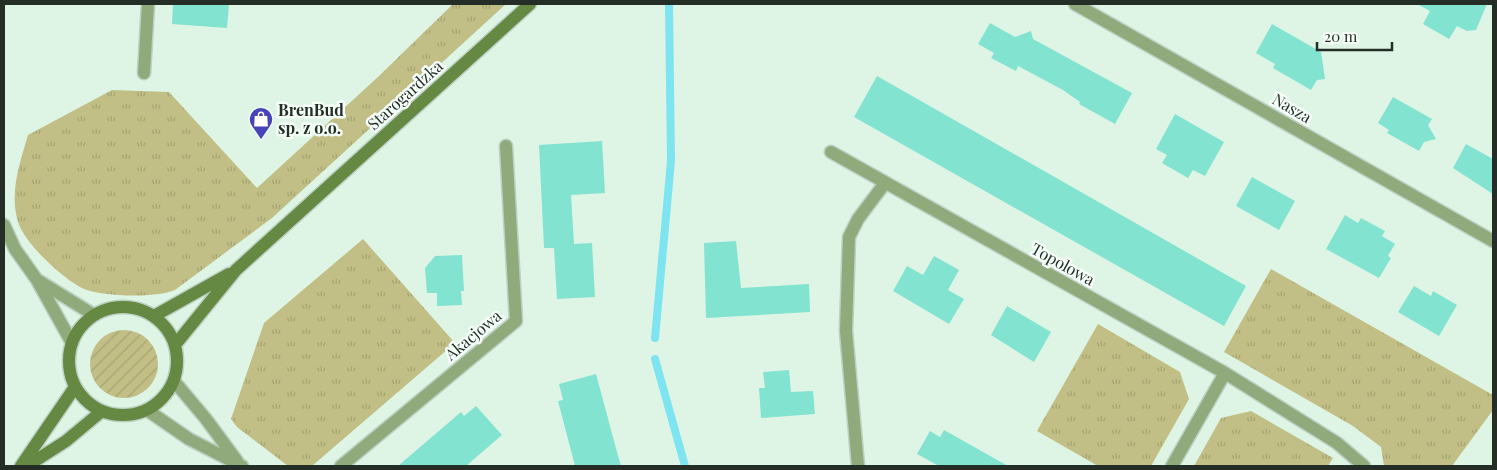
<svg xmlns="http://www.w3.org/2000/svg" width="1497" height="470" font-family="'Playfair Display',serif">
  <defs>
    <pattern id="grass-tufts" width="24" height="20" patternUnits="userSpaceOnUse" patternTransform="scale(1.25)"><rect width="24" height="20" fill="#c1bf85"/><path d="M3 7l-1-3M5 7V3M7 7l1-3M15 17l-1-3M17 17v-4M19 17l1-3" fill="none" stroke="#a6a473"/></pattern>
    <pattern id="garden-furrows" width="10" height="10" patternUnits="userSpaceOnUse" patternTransform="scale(1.25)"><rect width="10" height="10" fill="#c1bf85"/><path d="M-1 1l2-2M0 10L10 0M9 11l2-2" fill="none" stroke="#a6a473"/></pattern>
  </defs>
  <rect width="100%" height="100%" fill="#def5e5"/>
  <!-- grass -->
  <path fill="url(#grass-tufts)" d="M453 4H506L272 218 175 290C156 298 104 297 84 289 63 279 25 244 18 222 9 192 20 163 28 135L112 90 169 92 257 188 379 76Z
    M363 239 455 343 312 466H288L237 427 231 419 264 323Z
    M1271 269 1493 395V410L1452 466H1384L1381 447 1353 426 1224 352Z
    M1098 324 1180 372 1189 399 1151 466H1098L1037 431Z
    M1251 411 1333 458 1328 466H1194L1221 418Z"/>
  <!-- garden -->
  <path fill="url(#garden-furrows)" d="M90 364a34 34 0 1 1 68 0a34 34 0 1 1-68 0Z"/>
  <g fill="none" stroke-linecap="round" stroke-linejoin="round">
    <!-- stream -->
    <path stroke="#7ee4ef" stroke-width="8" d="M655 338 671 161 669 4
      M655 359 685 466"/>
  </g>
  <!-- building -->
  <path fill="#82e3d1" d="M173 4 229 5 227 28 172 24Z
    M1417 4H1487L1476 30 1467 31 1457 26 1449 39 1423 24 1430 11Z
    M990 23 1015 37 1031 31 1033 39 1132 93 1115 124 1079 104 1080 102 1063 90 1018 66 1016 71 991 58 994 53 978 44Z
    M1272 24 1321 52 1325 79 1317 80 1311 90 1273 68 1275 64 1256 53Z
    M877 76 1246 286 1224 326 854 117Z
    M1393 97 1432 119 1428 125 1436 139 1424 142 1419 151 1387 133 1389 130 1378 123Z
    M1175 114 1224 142 1205 176 1193 170 1188 178 1162 163 1167 155 1156 149Z
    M602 141 605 193 571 195 574 244 592 243 595 297 557 299 554 248H544L539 145Z
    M1466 144 1493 159V194L1453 168Z
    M1252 177 1295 201 1279 230 1236 206Z
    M1345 215 1358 223 1361 218 1385 231 1382 236 1395 244 1388 256 1391 258 1379 278 1326 249Z
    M736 241 741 288 809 284 810 312 706 318 704 243Z
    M462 255 464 291H461L462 305 437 306V293H427L425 268 435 256Z
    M934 256 959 270 948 290 964 299 949 324 893 291 907 266 923 275Z
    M1414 286 1431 296 1433 291 1457 305 1439 336 1398 312Z
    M1007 306 1051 332 1034 362 991 335Z
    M789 370 791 392 813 391 815 414 761 418 759 388H765L763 372Z
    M596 374 617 452 621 466H575L558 401 563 400 559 384Z
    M476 406 502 435 466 466H398L461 412 464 416Z
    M944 430 1008 466H939L917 454 930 431 940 437Z"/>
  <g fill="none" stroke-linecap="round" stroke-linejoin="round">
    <!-- minor casing -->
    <g stroke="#bdd1c3" stroke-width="15">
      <path id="minor" d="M1075 4 1493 241
        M144 73 148 4
        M831 152 1225 373 1337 443 1364 466
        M341 466 516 321 506 146
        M858 466 846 331 849 237 858 219 885 183
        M1172 466 1225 373"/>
    </g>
    <!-- tertiary casing -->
    <g stroke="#bdd1c3" stroke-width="15">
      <path id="tertiary" d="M4 225 15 249 37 280 72 343
        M39 281 94 315
        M174 381 206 419 237 461
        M147 410 189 439 242 466"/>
    </g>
    <!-- secondary casing -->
    <g stroke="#bdd1c3" stroke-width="15">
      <path id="secondary" d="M69 361a54 54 0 1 1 108 0a54 54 0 1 1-108 0Z
        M154 316 229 274
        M175 345 236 270 530 4
        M21 466 75 387
        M27 466 66 441 102 411"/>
    </g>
    <!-- minor -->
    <use href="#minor" stroke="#91aa7c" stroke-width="12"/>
    <!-- tertiary -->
    <use href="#tertiary" stroke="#91aa7c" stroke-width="12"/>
    <!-- secondary -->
    <use href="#secondary" stroke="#658842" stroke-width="12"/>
  </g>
  <!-- icons -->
  <defs>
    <g id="shop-pin" transform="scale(1.25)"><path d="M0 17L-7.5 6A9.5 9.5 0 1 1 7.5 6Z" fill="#4743b9" stroke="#f5fef8"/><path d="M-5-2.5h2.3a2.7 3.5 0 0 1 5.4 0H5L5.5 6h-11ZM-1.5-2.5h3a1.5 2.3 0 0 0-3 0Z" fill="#fff"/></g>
  </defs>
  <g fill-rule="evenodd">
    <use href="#shop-pin" x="261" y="119"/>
  </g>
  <g text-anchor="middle" stroke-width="5" stroke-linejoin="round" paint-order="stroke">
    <!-- street labels -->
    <g font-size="16" fill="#252d27" stroke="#f5fef8">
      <text transform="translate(405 95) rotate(-42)" y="6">Starogardzka</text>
      <text transform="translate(1292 108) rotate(30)" y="6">Nasza</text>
      <text transform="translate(1063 264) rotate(29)" y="6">Topolowa</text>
      <text transform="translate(473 335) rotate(-40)" y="6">Akacjowa</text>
    </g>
    <!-- poi labels -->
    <g font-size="16" font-weight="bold" fill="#252d27" stroke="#f5fef8" text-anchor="start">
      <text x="278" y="116">BrenBud<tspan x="278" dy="18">sp. z o.o.</tspan></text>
    </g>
  </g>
  <!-- border -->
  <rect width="1497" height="470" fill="none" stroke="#252d27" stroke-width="10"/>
  <!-- scale -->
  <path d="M1317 42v8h75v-8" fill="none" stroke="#252d27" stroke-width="2.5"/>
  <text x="1324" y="42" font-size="15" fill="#252d27" stroke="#f5fef8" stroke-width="4" paint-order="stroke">20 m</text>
</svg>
